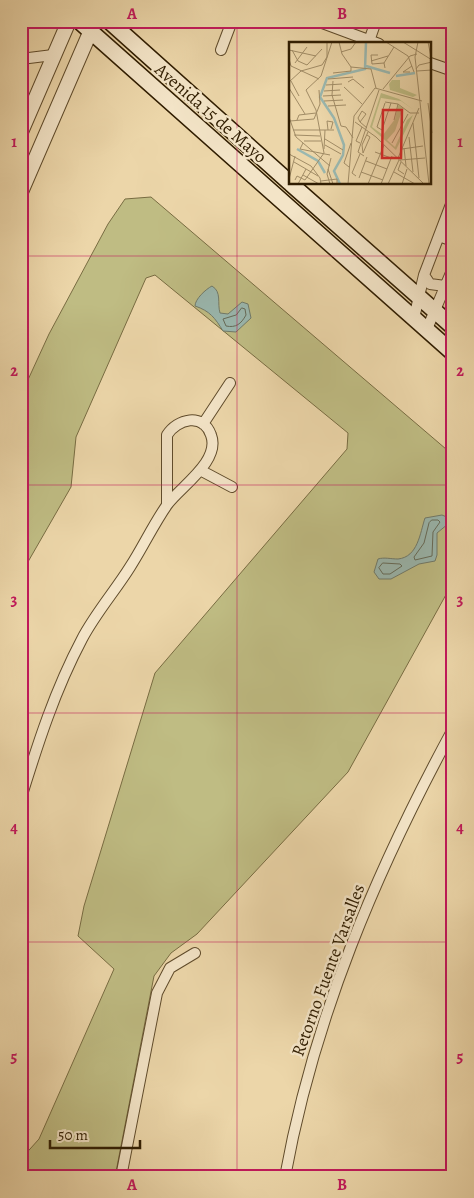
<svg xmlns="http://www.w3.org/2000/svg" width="474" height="1198" font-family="Alegreya,serif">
  <rect width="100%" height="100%" fill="#ecd6a9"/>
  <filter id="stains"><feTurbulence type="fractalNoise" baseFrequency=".004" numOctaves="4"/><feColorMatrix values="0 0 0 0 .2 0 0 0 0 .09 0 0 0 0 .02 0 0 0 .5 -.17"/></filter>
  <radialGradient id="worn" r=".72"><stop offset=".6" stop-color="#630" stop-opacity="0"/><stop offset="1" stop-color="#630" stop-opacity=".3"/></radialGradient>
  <!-- green -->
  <path fill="#bfbc83" stroke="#786c42" d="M151 197 453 455V582L348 772 197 934 171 953 154 976 115 1177H21V1159L39 1139 114 969 78 936 84 906 155 673 347 449 348 433 155 275 146 278 76 437 71 487 21 574V395L49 334 108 224 125 199Z"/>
  <!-- water -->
  <path fill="#9ab8b0" stroke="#707a6a" d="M212 286C222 292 217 303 220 313L228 314 242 302 248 304 251 318 236 332 223 331C215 318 210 311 195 306 195 299 206 289 212 286Z
    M442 515 449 518 448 524 437 533V555L435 561 419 564 391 579H379L374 572 378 559C384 557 391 559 398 559 418 557 420 533 425 518Z"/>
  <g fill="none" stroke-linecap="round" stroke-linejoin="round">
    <!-- shore -->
    <path stroke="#656a58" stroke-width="1" d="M242 308 245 309 246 315C241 324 236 328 226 326L223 319 236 315Z
      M432 520H438L440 522 433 532 432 556 415 560 414 557 424 543 429 523Z
      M383 563 400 564 402 566 390 574H383L379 568Z"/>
    <!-- minor casing -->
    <g stroke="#5f4b2b" stroke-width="12">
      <path id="minor" d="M317 21 379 44
        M368 44 376 21
        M221 50 232 21
        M21 59 53 55
        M430 63 453 71
        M439 236 453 241
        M424 275 430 284 445 286
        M414 318 424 275 453 199
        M427 329 453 268
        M203 424 230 383
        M200 470 232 487
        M21 798C38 743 55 690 82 639 95 614 115 591 130 567 143 547 153 525 167 505 180 487 221 461 211 435 203 412 177 419 167 435V504
        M121 1177 157 993 170 968 195 953
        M285 1177C314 1017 376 871 453 729"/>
    </g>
    <!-- tertiary casing -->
    <g stroke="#5f4b2b" stroke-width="16">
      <path id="tertiary" d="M21 132 69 21
        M21 192 95 21"/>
    </g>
    <!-- secondary casing -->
    <g stroke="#301d01" stroke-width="18">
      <path id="secondary" d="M79 21 453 353
        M109 21 290 183
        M291 184 453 327"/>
    </g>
    <!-- minor -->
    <use href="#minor" stroke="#f3e4c7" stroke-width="10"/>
    <!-- tertiary -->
    <use href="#tertiary" stroke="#f3e4c7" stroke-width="14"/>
    <!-- secondary -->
    <use href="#secondary" stroke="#f3e4c7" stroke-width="15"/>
  </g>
  <!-- grid -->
  <path fill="none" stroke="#c2185b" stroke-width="1" stroke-opacity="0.55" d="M237 21V1177M21 256H453M21 485H453M21 713H453M21 942H453"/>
  <g text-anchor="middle" stroke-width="5" stroke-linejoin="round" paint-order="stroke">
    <!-- street labels -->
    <g font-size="18" fill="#301d01" stroke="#f3e4c7">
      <text transform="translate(211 113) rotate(41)" y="6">Avenida 15 de Mayo</text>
      <text transform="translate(328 970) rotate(-70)" y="6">Retorno Fuente Varsalles</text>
    </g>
  </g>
  <!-- overview -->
  <g transform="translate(289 42)">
    <rect width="142" height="142" fill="#ecd6a9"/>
    <path d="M103 38H111V46L128 53 124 55 101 48 100 42ZM92 51 110 57 125 68 112 59 92 56 83 85 94 93 106 77 109 63 114 66 106 89 98 98 106 105 118 78 124 73 107 108 81 85Z" fill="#bfbc83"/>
    <path fill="none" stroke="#9ab8b0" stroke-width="2.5" d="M77 24 101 31M107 34 126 31M8 107 29 119 36 131M51 142 45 129 54 113 55 103 45 76 31 55 38 36 76 27 77 0"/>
    <path fill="none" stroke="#a18c66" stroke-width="1" d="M50 0 53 12 62 25M97 0 119 14 125 30M114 0 143 18M129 0 126 15 140 142M139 0 142 15M0 8 27 14M3 8 9 19 18 23 33 7M52 10 62 7 67 0M89 13H82L83 22 95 21M0 17 2 24 30 37M82 19 99 14M6 21 18 5M62 25 82 27 87 46M96 26 95 21 105 5M127 27 130 23 143 20M128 29 143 28M121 30H114L123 24M44 31 62 29V25M39 37 64 35M2 39 10 54M44 39 43 53 52 84 57 85 64 96M0 40 12 29 33 23 38 15V0M59 40 64 37 75 46M37 43 53 42M55 45 73 62M0 46 16 72M94 47 121 14 128 12M35 49 51 48M34 54 52 53M35 59 54 58M96 60 109 62 121 71H130M96 61 88 85 93 88 102 61M139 61 143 91M39 64 57 63M0 75 7 95 41 124M8 78 10 73 27 71M105 78 109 62M1 79 25 77 31 62 30 48M66 80 87 95 135 142M71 80 77 72 73 69 69 76 71 80 78 86M124 81 130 136M4 88H45M39 88 38 79 44 80 42 87M5 93 31 94M78 93 81 95 74 111 73 103 79 90M120 95 124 130M36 97 54 108M15 99H32M14 101 11 107 41 113M71 101 67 99 73 85M103 101 119 72M36 103 52 112M115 106 117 124M35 107 36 88M113 107 134 104M86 110 102 116M35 111 27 68 17 48 32 34 43 0M0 112 22 124 31 136 32 142M75 114 69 110 90 48M109 116 130 66M111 118 136 116M77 119 98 127M5 120 29 134M112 120 109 128 115 132M60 125 55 121 62 101M39 127 44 142M72 130 94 138M105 130 126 142M14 133 30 142M67 134 63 131 71 112M70 136 78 115M0 137 6 114M6 138 8 134 16 138 35 111M32 139 48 137V142M9 142 17 127M41 142 38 132 42 116M59 142 65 74 86 46 133 59M79 142 95 103M92 142 103 114M99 142 110 118M113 142 118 127"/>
    <path fill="#d62828" fill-opacity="0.15" stroke="#d62828" stroke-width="2.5" d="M94 68H113L112 116H93Z"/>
    <rect width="142" height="142" fill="none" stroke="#301d01" stroke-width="2.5"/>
  </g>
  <!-- margin -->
  <rect width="474" height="1198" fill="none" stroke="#ecd6a9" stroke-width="55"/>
  <!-- scale -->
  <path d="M50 1140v8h90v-8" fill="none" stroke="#301d01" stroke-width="2.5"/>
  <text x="58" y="1140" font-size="15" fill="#301d01" stroke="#f3e4c7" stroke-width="4" paint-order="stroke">50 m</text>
  <rect x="28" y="28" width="418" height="1142" fill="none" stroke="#c2185b" stroke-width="2"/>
  <g font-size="16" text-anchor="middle" font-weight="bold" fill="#c2185b">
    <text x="132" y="19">A</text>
    <text x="342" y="19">B</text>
    <text x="14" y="147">1</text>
    <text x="460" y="147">1</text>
    <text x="14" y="376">2</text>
    <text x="460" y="376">2</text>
    <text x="14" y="605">3</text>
    <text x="460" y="605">3</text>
    <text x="14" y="833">4</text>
    <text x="460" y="833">4</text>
    <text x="14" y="1062">5</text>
    <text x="460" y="1062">5</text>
    <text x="132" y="1190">A</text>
    <text x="342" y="1190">B</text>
  </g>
  <rect width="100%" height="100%" filter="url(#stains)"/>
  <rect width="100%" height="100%" fill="url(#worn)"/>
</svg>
